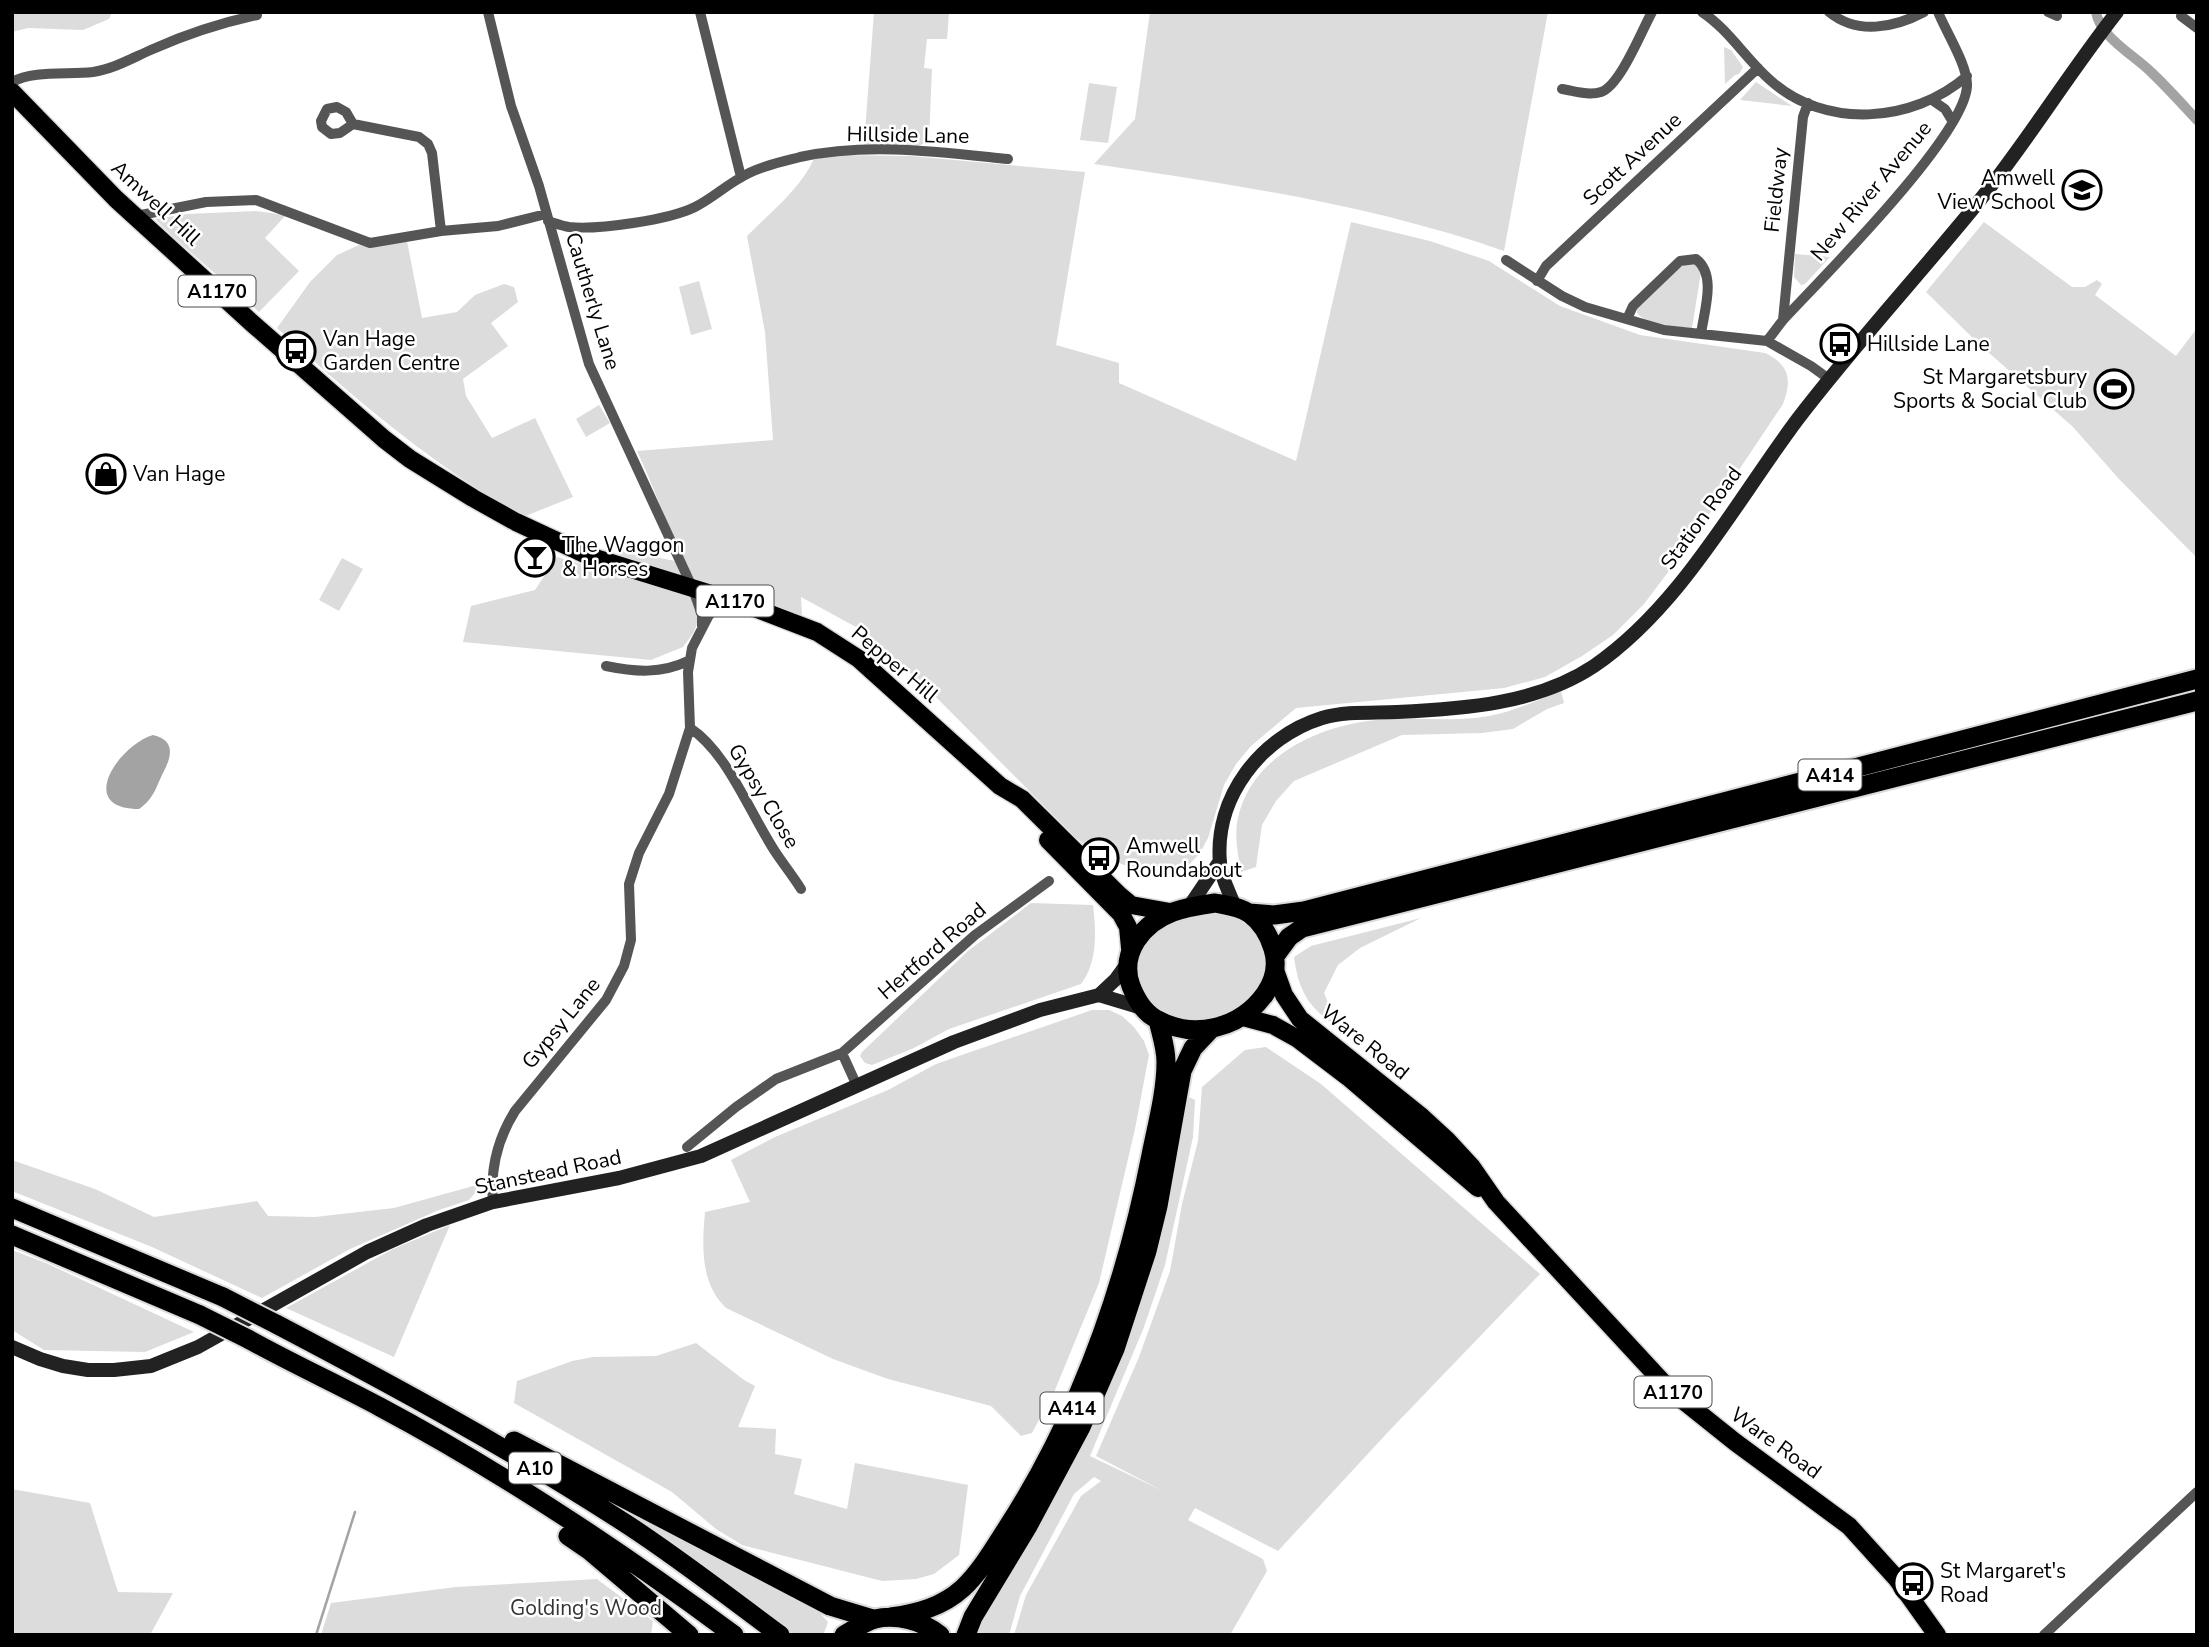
<svg xmlns="http://www.w3.org/2000/svg" width="2209" height="1647" font-family="'Nunito Sans',sans-serif">
  <rect width="100%" height="100%" fill="#fff"/>
  <!-- green -->
  <path fill="#dcdcdc" d="M12 12H112L109 19 83 30 28 28 12 32Z
    M874 12 949 13 947 39H927L924 68 932 69 929 141 914 148 864 145Z
    M1150 12H1548L1504 251C1372 205 1232 184 1094 164L1135 119Z
    M1724 47 1731 50 1743 67 1739 74 1735 75 1725 84Z
    M1756 82 1792 106 1740 100Z
    M1089 83 1117 87 1108 143 1080 140Z
    M838 155 911 156 1085 172 1056 345 1119 363V383L1296 461 1351 222 1430 241 1489 261 1560 306 1640 335 1765 353C1790 365 1792 380 1783 404L1690 543 1644 604 1613 635 1582 656 1545 677 1504 688 1296 708 1251 746 1236 764 1224 785 1208 838 1200 853 1186 868 1175 873 1156 872 1124 865 1093 852 1074 836 927 688 867 633 801 597 802 616 746 594 696 582C671 541 658 495 637 451L773 440 765 332 747 236C771 212 800 189 814 159Z
    M256 211 286 215 265 238 299 271 259 312 170 234 155 219 187 214Z
    M1984 222 2072 287H2085L2097 280 2102 284 2095 295 2176 356 2197 328V558L2119 479 2073 427 1980 345 1926 292Z
    M407 241 422 318 457 312 475 295 504 284 514 287 518 302 491 323 508 346 463 379 466 396 492 438 535 418 573 497 523 517C429 462 357 401 277 328L310 282 337 255 359 245 370 247Z
    M1795 254 1830 257 1805 284 1801 285 1794 277Z
    M1684 264H1696L1701 272 1692 328C1676 326 1647 326 1637 313V308Z
    M699 281 712 329 691 335 679 287Z
    M599 405 610 423 586 437 576 419Z
    M621 550 675 561 681 575 676 577 618 559Z
    M557 557 693 597 699 618 694 632 683 647 651 660 463 642 471 606 535 590Z
    M342 558 363 569 339 611 319 600Z
    M1561 691 1564 703 1547 709 1513 729 1482 733 1402 735 1294 781 1276 801 1262 825 1256 867 1241 872C1238 855 1234 835 1238 818 1251 756 1320 725 1377 720 1409 717 1442 721 1474 718 1504 716 1533 702 1561 691Z
    M1031 903 1093 905C1096 931 1098 962 1081 984L949 1029 914 1048 872 1065 865 1063 860 1056 862 1052 968 951Z
    M1206 909 1240 916 1264 940 1268 975 1243 1012C1230 1015 1203 1026 1190 1025 1144 1020 1119 969 1151 932 1159 924 1194 914 1206 909Z
    M1421 918 1360 948 1338 965 1324 993 1339 1028C1309 1008 1299 993 1294 957L1311 946Z
    M1092 1010H1109L1122 1016 1134 1027 1144 1041 1149 1055 1135 1129 1099 1283 1055 1390 1032 1433 1021 1436 991 1406 888 1379 833 1359 726 1308C700 1283 702 1246 705 1212L750 1202 731 1160 775 1137 888 1090 936 1064Z
    M1266 1047 1321 1084 1540 1274 1389 1431 1278 1551 1195 1508 1188 1520 1263 1559 1267 1571 1230 1635H1014L1026 1595 1081 1496 1101 1481 1094 1477 1074 1494 1020 1596 1009 1635H979L981 1617 1180 1131 1189 1097 1195 1100 1193 1137 1165 1265 1144 1327 1090 1456 1163 1491 1096 1456 1139 1357 1170 1271 1182 1204 1198 1141 1202 1087 1245 1050Z
    M12 1160 95 1189 154 1217 257 1201 268 1216 315 1217 394 1208 484 1183 469 1200 439 1210 350 1249 262 1298 152 1247 12 1191Z
    M450 1225 394 1357 286 1308 393 1249Z
    M12 1250 46 1263 194 1332 145 1352 44 1350 12 1330Z
    M696 1343 744 1380 755 1386 738 1427 776 1429 775 1454 802 1459 794 1494 847 1509 855 1463 968 1485 959 1555 934 1574 916 1579 882 1581 742 1545 716 1529 672 1492 514 1403 517 1381 572 1361 593 1357 656 1356Z
    M12 1489 90 1503 118 1592 173 1593 150 1635H12Z
    M650 1521 817 1610 828 1622 824 1633 792 1635 723 1582 647 1529Z
    M597 1579 653 1621 651 1635H321L331 1603 456 1587Z"/>
  <!-- water -->
  <path fill="#a3a3a3" d="M153 735C175 740 172 755 164 771 156 786 155 798 139 809 75 809 119 745 153 735Z"/>
  <g fill="none" stroke-linecap="round" stroke-linejoin="round">
    <!-- stream -->
    <path stroke="#a3a3a3" stroke-width="2.5" d="M316 1635 355 1512"/>
    <!-- canal -->
    <path stroke="#a3a3a3" stroke-width="10" d="M2096 12C2100 37 2134 55 2151 72 2167 87 2182 104 2197 120"/>
    <!-- primary casing -->
    <g stroke="#dbdbdb" stroke-width="21">
      <path id="primary" d="M12 92 116 199 253 324 384 439 410 459 473 498 516 522 589 556 747 605 817 632 859 659 1000 786 1022 799 1119 895 1131 905 1170 912
        M1048 840 1121 914 1128 927 1130 948
        M1275 970 1284 995 1300 1019 1422 1117 1447 1140 1471 1166 1496 1202 1670 1390 1735 1442 1849 1526 1897 1579 1937 1635
        M1243 1017 1273 1025 1298 1039 1348 1077 1478 1188"/>
    </g>
    <!-- highway casing -->
    <g stroke="#dbdbdb" stroke-width="23">
      <path id="highway" d="M1215 903C1226 905 1241 907 1250 914 1262 923 1269 935 1273 949 1278 965 1274 981 1265 994 1240 1029 1193 1040 1156 1019 1143 1012 1136 999 1131 986 1119 953 1143 923 1173 912 1187 907 1201 905 1215 903Z
        M1249 913 1274 915 1304 911 2197 679
        M1275 956 1289 937 1302 928 2197 701
        M12 1208 223 1297
        M12 1235 200 1315
        M276 1324C396 1387 514 1451 628 1525 680 1559 730 1598 780 1635
        M248 1339C291 1363 337 1384 380 1407 504 1473 622 1552 734 1635
        M514 1441 830 1606 873 1619
        M568 1536 590 1551 689 1635
        M891 1617C918 1613 942 1607 963 1588 981 1571 994 1548 1007 1528 1080 1415 1125 1287 1151 1155 1157 1125 1166 1092 1166 1062 1166 1047 1161 1034 1158 1020
        M844 1635C853 1630 864 1622 875 1619 897 1614 923 1621 940 1635
        M966 1635 973 1617 1028 1526 1081 1427 1115 1349 1147 1251 1158 1206 1182 1071 1193 1048 1211 1029"/>
    </g>
    <!-- street -->
    <path stroke="#555" stroke-width="10" d="M488 12 511 106 539 186 589 364 693 589 702 615V626
      M700 12 741 177
      M1702 12C1729 30 1746 59 1770 80 1825 130 1913 123 1967 76
      M1829 12C1857 35 1894 28 1924 12
      M2048 12 2057 16
      M2181 16 2197 28
      M12 82C33 70 68 75 93 72 114 69 134 57 153 49 187 34 221 23 257 15
      M1562 89C1575 91 1589 96 1601 92 1620 86 1642 30 1652 12
      M1932 100 1945 109 1953 122
      M353 124 346 112 337 107 327 109 321 121 322 127 331 134 340 133 353 124 419 137 428 144 432 153 441 231
      M136 216 206 202 256 200 370 243 441 231 498 226 546 214
      M548 221C555 223 562 226 569 227 598 230 669 220 695 207 711 199 724 187 740 178 757 167 781 162 800 157 868 142 940 152 1008 159
      M1506 260 1562 296 1585 307 1664 330 1767 341 1811 366 1829 379
      M1537 281 1546 266 1758 68
      M1627 319 1633 306 1680 261 1696 259C1717 275 1704 311 1701 334
      M1783 320 1803 117 1808 103
      M1767 341 1783 320C1821 279 1965 136 1967 86 1968 66 1946 32 1938 12
      M606 666C635 672 661 674 688 661
      M690 728C728 753 750 814 776 853 784 865 793 876 801 889
      M842 1053 857 1086
      M687 1147 736 1107 776 1079 842 1053 975 935 1049 881
      M493 1202C490 1169 497 1140 515 1111L606 1000 624 966 631 940 629 884 639 853 669 794 690 728 688 672 692 648 708 617 722 597
      M2044 1635 2197 1492"/>
    <!-- secondary -->
    <path stroke="#222" stroke-width="14" d="M1189 907 1220 861
      M1235 908C1230 892 1221 879 1220 863 1214 797 1261 737 1322 718 1345 711 1373 713 1397 712 1463 709 1537 704 1594 666 1680 607 1735 503 1797 420 1855 344 1920 274 1980 200 2029 139 2069 73 2117 12
      M1099 995 1116 979 1127 964
      M12 1347 40 1359 63 1366 88 1370H114L151 1366 198 1347 367 1252 427 1225 493 1202 619 1178 701 1156 954 1042 1040 1010 1099 995 1142 1008"/>
    <!-- primary -->
    <use href="#primary" stroke="#000" stroke-width="18"/>
    <!-- highway -->
    <use href="#highway" stroke="#000" stroke-width="19"/>
    <!-- highway-bridge casing -->
    <g stroke="#dbdbdb" stroke-width="23" stroke-linecap="butt">
      <path id="highway-bridge" d="M223 1297 276 1324
        M200 1315 248 1339"/>
    </g>
    <!-- highway-bridge -->
    <use href="#highway-bridge" stroke="#000" stroke-width="19"/>
  </g>
  <!-- icons -->
  <defs>
    <g id="school-ring" transform="scale(2.0125)"><circle r="9.5" fill="#fff" stroke="#000" stroke-width="1.5"/><path d="M0-5L7-2L0 1L-7-2ZM-4 1L0 2.5L4 1V4Q0 6-4 4Z" fill="#000"/></g>
    <g id="bus-ring" transform="scale(2.0125)"><circle r="9.5" fill="#fff" stroke="#000" stroke-width="1.5"/><path d="M-5-6H5V4H4V6H2V4H-2V6H-4V4H-5ZM-3.5-4V0h7V-4ZM-3.5 1.2v1.5H-2V1.2ZM2 1.2v1.5H3.5V1.2Z" fill="#000"/></g>
    <g id="stadium-ring" transform="scale(2.0125)"><circle r="9.5" fill="#fff" stroke="#000" stroke-width="1.5"/><path d="M0-5a6.5 5 0 1 0 0 10a6.5 5 0 1 0 0-10ZM-3.5-1.8h7v3.6h-7Z" fill="#000"/></g>
    <g id="shop-ring" transform="scale(2.0125)"><circle r="9.5" fill="#fff" stroke="#000" stroke-width="1.5"/><path d="M-5-2.5h2.3a2.7 3.5 0 0 1 5.4 0H5L5.5 6h-11ZM-1.5-2.5h3a1.5 2.3 0 0 0-3 0Z" fill="#000"/></g>
    <g id="bar-ring" transform="scale(2.0125)"><circle r="9.5" fill="#fff" stroke="#000" stroke-width="1.5"/><path d="M-6-5H6L.8 .8V4.5H3.5V6h-7V4.5H-.8V.8Z" fill="#000"/></g>
  </defs>
  <g fill-rule="evenodd">
    <use href="#school-ring" x="2082" y="190"/>
    <use href="#bus-ring" x="1840" y="344"/>
    <use href="#bus-ring" x="296" y="351"/>
    <use href="#stadium-ring" x="2114" y="389"/>
    <use href="#shop-ring" x="106" y="474"/>
    <use href="#bar-ring" x="535" y="557"/>
    <use href="#bus-ring" x="1099" y="858"/>
    <use href="#bus-ring" x="1913" y="1583"/>
  </g>
  <g text-anchor="middle" stroke-width="5" stroke-linejoin="round" paint-order="stroke">
    <!-- shield labels -->
    <g fill="#fff" stroke="#4c4c4c" stroke-width="2">
      <rect x="178.5" y="275.5" width="77" height="31" rx="5"/>
      <rect x="696.5" y="585.5" width="77" height="31" rx="5"/>
      <rect x="1798.5" y="759.5" width="63" height="31" rx="5"/>
      <rect x="1634.5" y="1376.5" width="77" height="31" rx="5"/>
      <rect x="1040.5" y="1392.5" width="63" height="31" rx="5"/>
      <rect x="509" y="1452.5" width="52" height="31" rx="5"/>
    </g>
    <g font-size="19" font-weight="bold" fill="#000">
      <text x="217" y="298">A1170</text>
      <text x="735" y="608">A1170</text>
      <text x="1830" y="782">A414</text>
      <text x="1673" y="1399">A1170</text>
      <text x="1072" y="1415">A414</text>
      <text x="535" y="1475">A10</text>
    </g>
    <!-- street labels -->
    <g font-size="21" fill="#000" stroke="#fff">
      <text transform="translate(908 135) rotate(1)" y="7">Hillside Lane</text>
      <text transform="translate(1632 159) rotate(-43)" y="7">Scott Avenue</text>
      <text transform="translate(1776 190) rotate(-84)" y="7">Fieldway</text>
      <text transform="translate(1871 191) rotate(-50)" y="7">New River Avenue</text>
      <text transform="translate(156 203) rotate(43)" y="7">Amwell Hill</text>
      <text transform="translate(593 301) rotate(73)" y="7">Cautherly Lane</text>
      <text transform="translate(1701 518) rotate(-54)" y="7">Station Road</text>
      <text transform="translate(895 664) rotate(40)" y="7">Pepper Hill</text>
      <text transform="translate(764 796) rotate(59)" y="7">Gypsy Close</text>
      <text transform="translate(932 951) rotate(-41)" y="7">Hertford Road</text>
      <text transform="translate(561 1023) rotate(-51)" y="7">Gypsy Lane</text>
      <text transform="translate(1365 1042) rotate(39)" y="7">Ware Road</text>
      <text transform="translate(548 1172) rotate(-12)" y="7">Stanstead Road</text>
      <text transform="translate(1776 1443) rotate(36)" y="7">Ware Road</text>
    </g>
    <!-- poi labels -->
    <g font-size="21" fill="#000" stroke="#fff" text-anchor="start">
      <text x="2055" y="185" text-anchor="end">Amwell<tspan x="2055" dy="24">View School</tspan></text>
      <text x="323" y="346">Van Hage<tspan x="323" dy="24">Garden Centre</tspan></text>
      <text x="1867" y="351">Hillside Lane</text>
      <text x="2087" y="384" text-anchor="end">St Margaretsbury<tspan x="2087" dy="24">Sports &amp; Social Club</tspan></text>
      <text x="133" y="481">Van Hage</text>
      <text x="562" y="552">The Waggon<tspan x="562" dy="24">&amp; Horses</tspan></text>
      <text x="1126" y="853">Amwell<tspan x="1126" dy="24">Roundabout</tspan></text>
      <text x="1940" y="1578">St Margaret's<tspan x="1940" dy="24">Road</tspan></text>
    </g>
    <!-- park labels -->
    <g font-size="21" fill="#333" stroke="#fff">
      <text x="586" y="1615">Golding's Wood</text>
    </g>
  </g>
  <!-- border -->
  <rect width="2209" height="1647" fill="none" stroke="#000000" stroke-width="28"/>
</svg>
